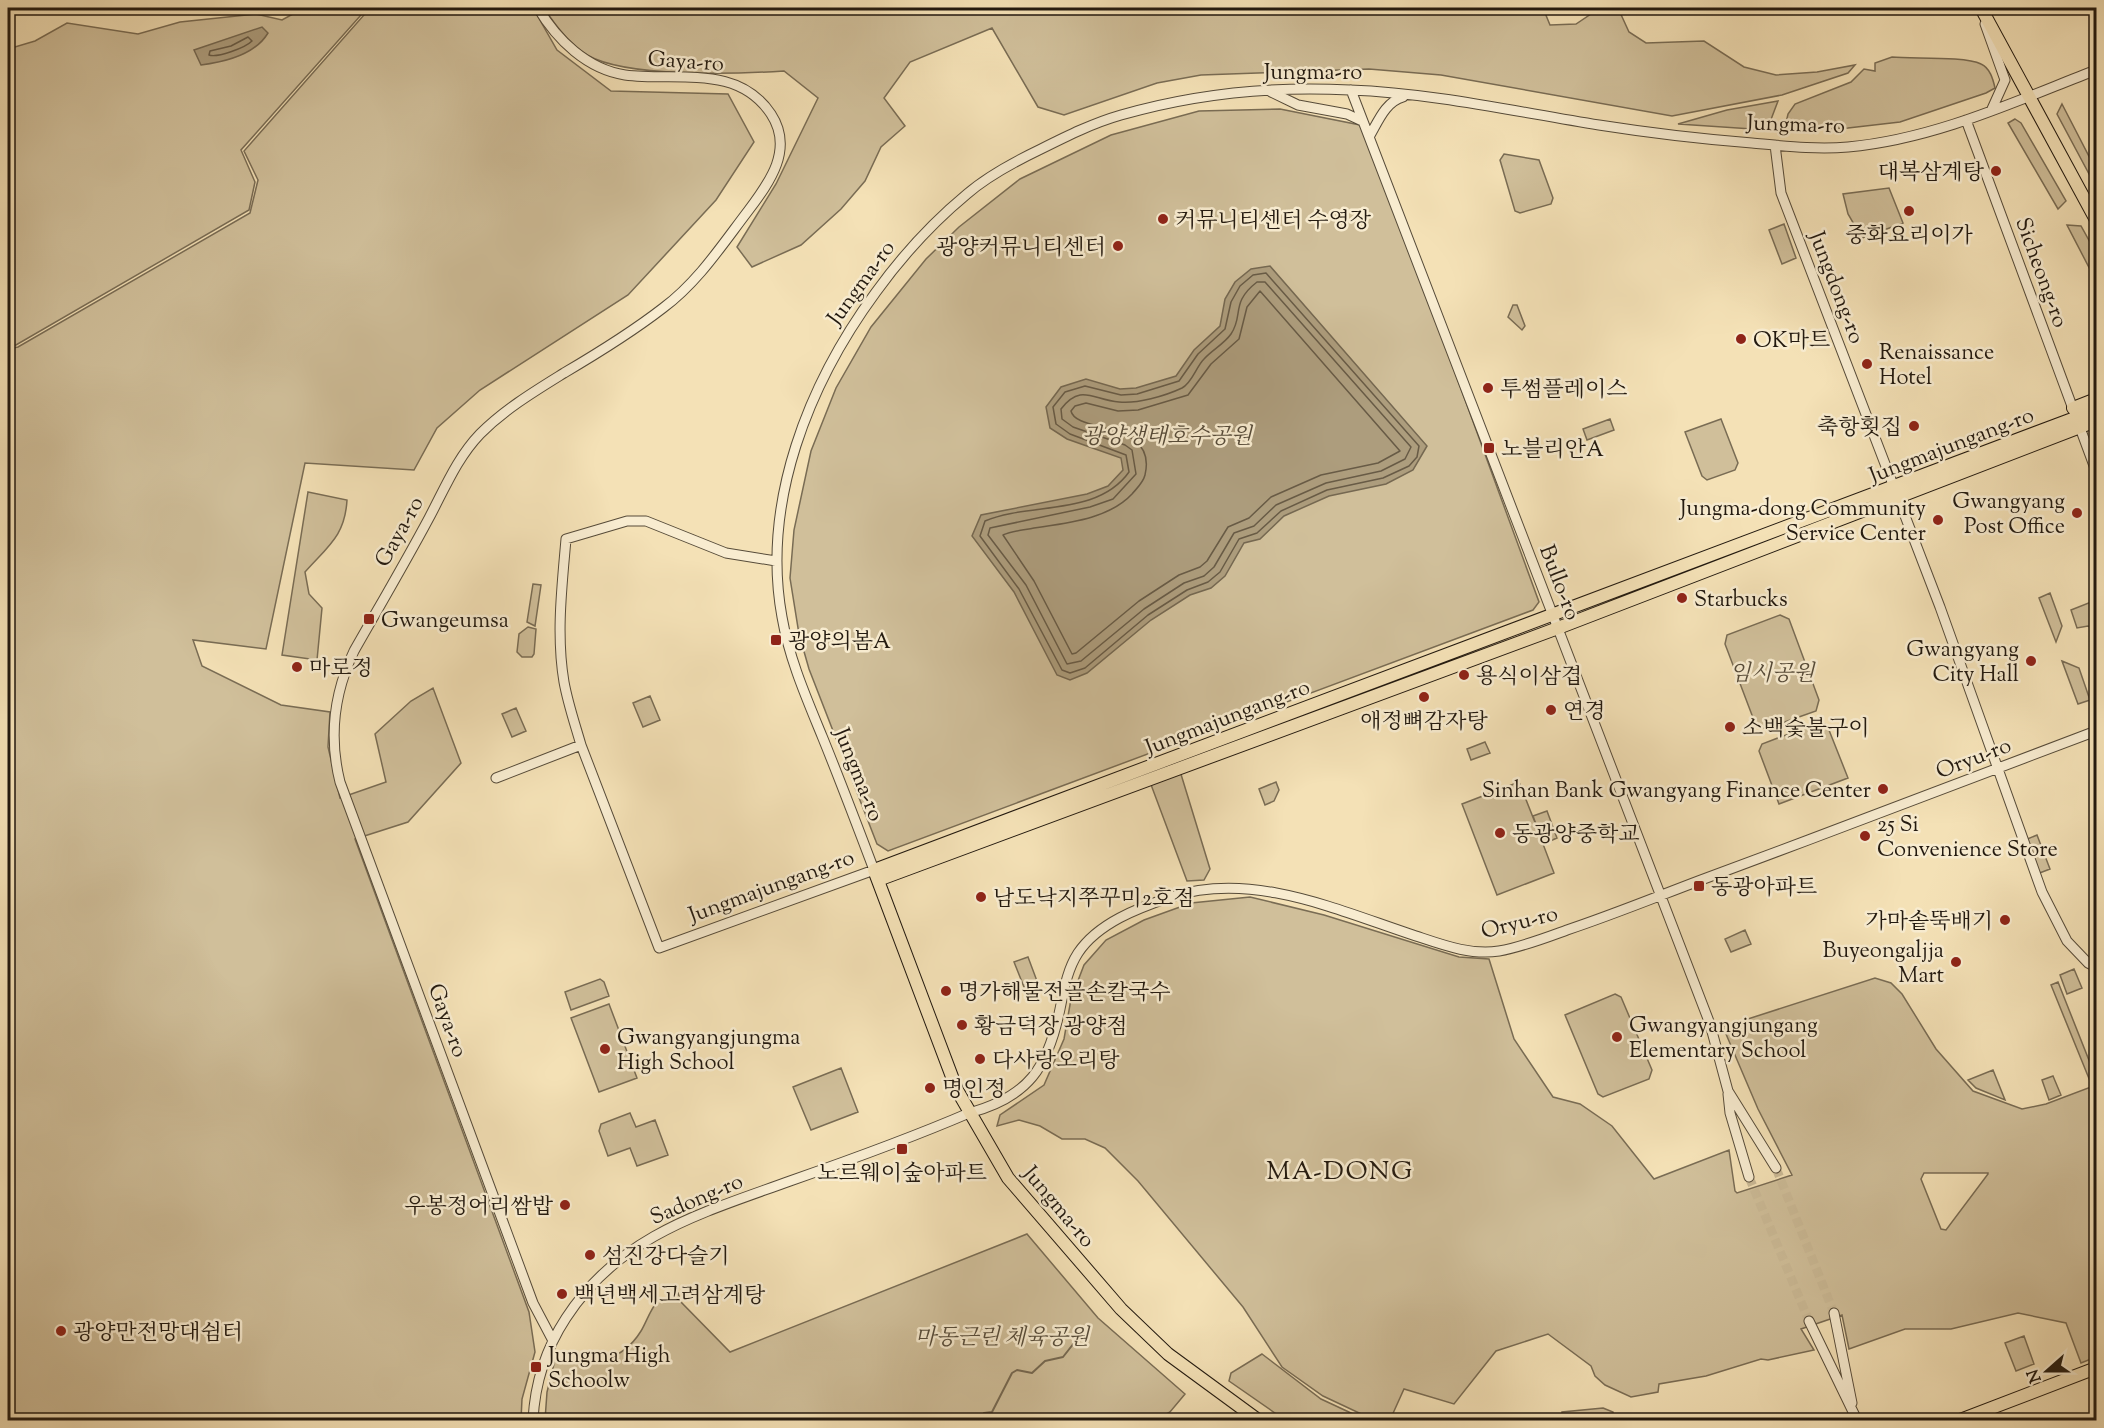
<svg xmlns="http://www.w3.org/2000/svg" width="2104" height="1428" font-family="'Sorts Mill Goudy','Noto Serif KR',serif">
  <rect width="100%" height="100%" fill="#f4e1b6"/>
  <filter id="stains"><feTurbulence type="fractalNoise" baseFrequency=".00333" numOctaves="4"/><feColorMatrix values="0 0 0 0 .2 0 0 0 0 .09 0 0 0 0 .02 0 0 0 .5 -.17"/></filter>
  <radialGradient id="worn" r=".72"><stop offset=".6" stop-color="#630" stop-opacity="0"/><stop offset="1" stop-color="#630" stop-opacity=".3"/></radialGradient>
  <!-- green -->
  <path fill="#d0bf9a" stroke="#796c54" stroke-width="1.5" fill-rule="evenodd" d="M304 8H356L361 15 241 150 255 182 249 210 16 345 8 346V49L35 41 67 23 138 34 180 22 256 14 282 20Z
    M360 8H533L557 50 611 91 728 94 754 142 716 200 628 295 480 390 437 428 414 470 305 463 266 649 193 640 202 666 281 705 330 712 328 747 340 798 386 782 375 734 411 701 433 688 461 763 408 822 355 839 529 1312 535 1352 522 1399 521 1420H8V349L18 347 250 213 258 180 244 151 364 15Z
    M544 8H1543L1550 25 1576 24 1600 8H1618L1629 32 1646 43 1704 41 1744 67 1776 75 1817 72 1855 65 1848 73 1782 95 1672 116 1441 75 1369 69 1201 75 1157 83 1064 115 1038 107 992 28 910 62 884 98 905 126 881 147 865 181 841 209 801 245 752 267 737 247 776 184 818 98 784 71C737 74 627 78 587 55 569 44 555 25 544 8Z
    M1892 57C1913 59 1965 56 1981 64 1990 68 1993 79 1995 88L1986 93 1900 122 1848 128 1792 130 1785 127 1788 114 1795 104 1851 82 1864 69 1875 71V63Z
    M1778 101 1767 130 1678 124 1727 110Z
    M2062 104 2096 170V187L2057 114Z
    M1280 109 1365 126 1539 602 1533 610 888 851 877 844 809 669 799 634 790 578 794 530 811 451 836 388 871 327 926 259 959 227 1020 179 1111 135 1199 111Z
    M2015 119 2021 123 2066 201 2058 209 2008 123Z
    M1504 154 1539 160 1553 198 1551 204 1520 213 1515 211 1500 160Z
    M1889 188 1903 223 1862 238 1848 214 1843 194Z
    M1784 224 1796 258 1782 264 1769 230Z
    M2067 225 2081 226 2096 253V281Z
    M1513 305H1517L1525 326 1522 330 1508 317Z
    M1610 419 1614 430 1587 440 1583 429Z
    M1721 419 1738 463 1735 470 1707 480 1702 476 1685 432Z
    M308 492 347 500C345 536 328 546 305 572L309 594 322 608 317 660 282 655Z
    M533 584 541 585 535 626 527 622Z
    M2050 593 2062 626 2056 642 2039 598Z
    M2096 600V630L2088 626 2077 628 2071 610Z
    M1780 615 1789 619 1819 700 1816 711 1765 729 1755 723 1725 644 1727 635Z
    M528 627 536 629 534 654 532 657H522L517 652 519 634Z
    M2062 661 2079 668 2090 700 2078 704Z
    M650 696 660 720 643 727 633 703Z
    M516 708 526 731 512 737 502 714Z
    M1820 722 1827 725 1848 778 1779 804 1759 751 1762 744Z
    M1485 742 1490 753 1471 760 1467 749Z
    M1180 771 1210 869 1204 880 1187 881 1150 782Z
    M1276 782 1279 790 1274 801 1265 805 1259 789Z
    M1519 782 1540 835 1533 816 1547 811 1557 838 1543 844 1554 873 1497 895 1462 804Z
    M2037 835 2050 869 2037 874 2025 840Z
    M1250 897 1324 915 1459 957 1489 959 1514 1039 1553 1097 1580 1104 1612 1126 1654 1179 1729 1150 1735 1191 1737 1193 1792 1175 1758 1109 1723 1027 1875 978 1891 983 1902 994 1936 1049 1973 1091 2022 1109 2046 1104 2096 1085V1357L2081 1363 2066 1323 2018 1313 1951 1329H1905L1849 1349 1842 1315 1801 1329 1814 1350 1768 1360 1761 1359 1706 1376 1659 1384 1658 1392 1631 1397 1605 1385 1595 1376 1591 1366 1548 1334 1496 1351 1454 1404 1404 1389 1390 1420H1374L1323 1396 1282 1367 1243 1307 1138 1181 1105 1148 1085 1139H1062L1040 1126 1019 1120 997 1126 1000 1115 1044 1085 1064 1039 1071 999 1084 965 1106 940 1144 920 1191 903ZM1924 1173H1988V1174L1946 1230 1941 1229 1921 1179Z
    M1745 930 1751 944 1731 952 1725 939Z
    M1028 957 1037 981 1024 987 1014 962Z
    M2074 969 2082 988 2067 994 2060 975Z
    M600 979 604 982 609 996 571 1010 565 992Z
    M2058 982 2096 1078 2090 1081 2051 985Z
    M1615 994 1621 997 1652 1070 1649 1079 1603 1097 1598 1094 1565 1015Z
    M609 1004 637 1078 599 1092 571 1018Z
    M841 1068 858 1112 811 1130 793 1087Z
    M1993 1070 2005 1100 1976 1088 1968 1080Z
    M2053 1076 2061 1095 2049 1100 2042 1080Z
    M630 1113 636 1127 655 1120 668 1155 637 1166 630 1148 608 1156 599 1131 601 1124Z
    M1027 1234 1098 1318 1185 1394 1170 1412 1156 1420H545L547 1392 555 1360C589 1368 622 1362 641 1331 646 1323 650 1310 657 1302 661 1298 672 1296 678 1293L681 1302 730 1352Z
    M2024 1336 2034 1364 2016 1371 2005 1343Z
    M1262 1354 1321 1399 1366 1420H1285L1229 1381 1231 1373Z
    M1603 1408 1613 1412 1614 1420H1562V1412Z"/>
  <!-- water -->
  <path fill="#ad9d7d" stroke="#756851" stroke-width="1.5" d="M262 27 268 33C255 55 225 62 201 65L194 50Z
    M1270 266 1427 446 1413 470 1386 484 1329 496 1284 516 1260 539 1244 543 1225 576 1211 588 1190 595 1151 620 1087 673 1070 680 1057 675 1014 592 972 536 981 515 1087 494 1108 486 1123 470 1121 458 1067 439 1050 428 1046 407 1061 387 1086 379 1120 389 1136 388 1176 376 1194 350 1220 326 1225 299 1235 282 1251 269Z"/>
  <g fill="none" stroke-linecap="round" stroke-linejoin="round">
    <!-- shore -->
    <path stroke="#685b46" stroke-width="1.5" d="M248 37 252 41C245 48 217 58 209 55L210 51 231 46Z
      M1266 273 1419 446 1417 457 1409 466 1383 478 1327 490 1281 511 1257 533 1239 539 1220 572 1208 582 1187 590 1148 615 1085 668 1070 673 1062 670 1019 589 980 536 985 521C1029 502 1097 517 1129 472L1126 455 1070 434 1056 424 1053 407 1065 392 1085 386 1121 395 1137 394 1179 381 1198 354 1225 329 1231 302 1240 286 1253 275Z
      M1257 282H1265L1411 447 1405 459 1381 471 1326 483 1276 505 1254 526 1234 533 1214 567 1204 576 1184 583 1144 609 1081 661 1067 664 1026 585 988 535 990 528 1090 507 1113 499 1136 474 1132 450 1125 445 1073 427 1062 419 1061 409C1081 383 1093 400 1119 402 1137 404 1165 396 1182 388 1192 383 1196 367 1204 359 1212 350 1224 344 1231 334 1244 315 1230 303 1257 282Z
      M1260 291 1400 451 1378 463 1321 475 1271 497 1249 518 1228 527 1207 561 1200 567 1179 575 1139 601 1076 653 1072 654 1034 581 1003 535C1012 531 1024 530 1034 528 1067 523 1109 519 1132 494 1137 488 1143 483 1145 475 1158 420 1076 434 1071 411L1075 406 1086 403 1118 411 1138 410 1188 395 1211 364 1239 339 1247 307Z"/>
    <!-- stream -->
    <path stroke="#756851" stroke-width="2" d="M979 1419 984 1413 992 1412 1012 1373 1017 1370 1032 1373 1045 1361 1063 1357 1074 1343"/>
    <!-- minor-tunnel -->
    <path stroke="#cab995" stroke-width="9" stroke-dasharray="9 4.5" stroke-linecap="butt" d="M1776 1168 1834 1313
      M1749 1177 1809 1321"/>
    <!-- minor casing -->
    <g stroke="#564b39" stroke-width="11">
      <path id="minor" d="M538 8C557 40 587 69 625 75 676 82 737 63 771 114 794 149 770 182 748 211 722 245 698 282 663 308 632 332 598 353 564 373 535 391 505 409 480 434 457 458 445 488 429 518 405 563 379 607 354 651 334 693 329 738 340 782L533 1303 552 1339
        M1985 24 2005 80 1991 111
        M1351 90 1710 1024 1728 1091 1776 1168
        M1271 92 1298 105 1347 114 1362 121
        M1966 120 2096 471
        M1369 137C1378 122 1385 102 1403 97
        M1775 145 1781 193 1940 607 2042 892 2067 941 2088 963 2096 967
        M581 745C575 724 568 704 564 682 556 635 562 586 566 539L627 521H646L726 553 776 561
        M496 778 581 745 659 948 874 870C857 825 840 780 822 736 806 697 789 658 782 617 761 502 809 383 876 292 902 256 932 223 967 194 989 175 1016 161 1041 149 1067 136 1093 123 1121 115 1194 94 1274 86 1350 90 1433 93 1517 112 1599 125 1650 133 1701 139 1752 143 1784 146 1817 150 1848 147 1935 139 2016 101 2096 70
        M1728 1094 1730 1113 1749 1177
        M1834 1313 1852 1403
        M1809 1321 1857 1420
        M533 1420C535 1382 545 1350 566 1318 620 1235 702 1213 790 1181 850 1160 911 1138 969 1113 1029 1097 1048 1067 1060 1009 1064 990 1067 970 1078 953 1098 923 1138 908 1171 897 1251 871 1335 909 1410 934 1438 943 1469 956 1499 951 1522 947 1545 938 1567 930 1612 915 1656 897 1701 880 1833 831 1965 781 2096 731"/>
    </g>
    <!-- major casing -->
    <g stroke="#22190f" stroke-width="14">
      <path id="major" d="M1981 8 2096 220
        M2073 408 2096 399
        M878 880 1558 628 2096 421
        M1258 1420 1168 1354 1121 1309 1008 1178 957 1090 874 870 2096 410
        M1960 1420 2096 1368"/>
    </g>
    <!-- minor -->
    <use href="#minor" stroke="#f8ecd0" stroke-width="9"/>
    <!-- major -->
    <use href="#major" stroke="#f4e1b6" stroke-width="12"/>
  </g>
  <!-- markers -->
  <g fill="#8f2418" stroke="#f8ecd0" stroke-width="2">
    <circle cx="1996" cy="171" r="6"/>
    <circle cx="1909" cy="211" r="6"/>
    <circle cx="1163" cy="219" r="6"/>
    <circle cx="1118" cy="246" r="6"/>
    <circle cx="1741" cy="339" r="6"/>
    <circle cx="1867" cy="364" r="6"/>
    <circle cx="1488" cy="388" r="6"/>
    <circle cx="1914" cy="426" r="6"/>
    <rect x="1483" y="442" width="12" height="12" rx="3"/>
    <circle cx="2077" cy="513" r="6"/>
    <circle cx="1938" cy="520" r="6"/>
    <circle cx="1682" cy="598" r="6"/>
    <rect x="363" y="613" width="12" height="12" rx="3"/>
    <rect x="770" y="634" width="12" height="12" rx="3"/>
    <circle cx="2031" cy="661" r="6"/>
    <circle cx="297" cy="667" r="6"/>
    <circle cx="1464" cy="675" r="6"/>
    <circle cx="1424" cy="697" r="6"/>
    <circle cx="1551" cy="710" r="6"/>
    <circle cx="1730" cy="727" r="6"/>
    <circle cx="1883" cy="789" r="6"/>
    <circle cx="1500" cy="833" r="6"/>
    <circle cx="1865" cy="836" r="6"/>
    <rect x="1693" y="880" width="12" height="12" rx="3"/>
    <circle cx="981" cy="897" r="6"/>
    <circle cx="2005" cy="920" r="6"/>
    <circle cx="1956" cy="962" r="6"/>
    <circle cx="946" cy="991" r="6"/>
    <circle cx="962" cy="1025" r="6"/>
    <circle cx="1617" cy="1037" r="6"/>
    <circle cx="605" cy="1049" r="6"/>
    <circle cx="980" cy="1059" r="6"/>
    <circle cx="930" cy="1088" r="6"/>
    <rect x="896" y="1143" width="12" height="12" rx="3"/>
    <circle cx="565" cy="1205" r="6"/>
    <circle cx="590" cy="1255" r="6"/>
    <circle cx="562" cy="1294" r="6"/>
    <circle cx="61" cy="1331" r="6"/>
    <rect x="530" y="1361" width="12" height="12" rx="3"/>
  </g>
  <g text-anchor="middle" stroke-width="5" stroke-linejoin="round" paint-order="stroke">
    <!-- street labels -->
    <g font-size="22" fill="#22190f" stroke="#f8ecd0">
      <text transform="translate(686 60) rotate(4)" y="8">Gaya-ro</text>
      <text x="1313" y="79">Jungma-ro</text>
      <text transform="translate(1796 123) rotate(2)" y="8">Jungma-ro</text>
      <text transform="translate(2043 272) rotate(70)" y="8">Sicheong-ro</text>
      <text transform="translate(860 282) rotate(-54)" y="8">Jungma-ro</text>
      <text transform="translate(1838 287) rotate(69)" y="8">Jungdong-ro</text>
      <text transform="translate(1951 444) rotate(-21)" y="8">Jungmajungang-ro</text>
      <text transform="translate(398 531) rotate(-61)" y="8">Gaya-ro</text>
      <text transform="translate(1561 582) rotate(69)" y="8">Bullo-ro</text>
      <text transform="translate(1227 716) rotate(-21)" y="8">Jungmajungang-ro</text>
      <text transform="translate(1973 757) rotate(-21)" y="8">Oryu-ro</text>
      <text transform="translate(860 774) rotate(68)" y="8">Jungma-ro</text>
      <text transform="translate(771 885) rotate(-20)" y="8">Jungmajungang-ro</text>
      <text transform="translate(1519 921) rotate(-14)" y="8">Oryu-ro</text>
      <text transform="translate(449 1020) rotate(70)" y="8">Gaya-ro</text>
      <text transform="translate(696 1198) rotate(-23)" y="8">Sadong-ro</text>
      <text transform="translate(1060 1206) rotate(50)" y="8">Jungma-ro</text>
    </g>
    <!-- poi labels -->
    <g font-size="22" fill="#22190f" stroke="#f8ecd0" text-anchor="start">
      <text x="1984" y="179" text-anchor="end">대복삼계탕</text>
      <text x="1175" y="227">커뮤니티센터 수영장</text>
      <text x="1909" y="242" text-anchor="middle">중화요리이가</text>
      <text x="1106" y="254" text-anchor="end">광양커뮤니티센터</text>
      <text x="1753" y="347">OK마트</text>
      <text x="1879" y="359">Renaissance<tspan x="1879" dy="25">Hotel</tspan></text>
      <text x="1500" y="396">투썸플레이스</text>
      <text x="1902" y="434" text-anchor="end">축항횟집</text>
      <text x="1501" y="456">노블리안A</text>
      <text x="2065" y="508" text-anchor="end">Gwangyang<tspan x="2065" dy="25">Post Office</tspan></text>
      <text x="1926" y="515" text-anchor="end">Jungma-dong Community<tspan x="1926" dy="25">Service Center</tspan></text>
      <text x="1694" y="606">Starbucks</text>
      <text x="381" y="627">Gwangeumsa</text>
      <text x="788" y="648">광양의봄A</text>
      <text x="2019" y="656" text-anchor="end">Gwangyang<tspan x="2019" dy="25">City Hall</tspan></text>
      <text x="309" y="675">마로정</text>
      <text x="1476" y="683">용식이삼겹</text>
      <text x="1563" y="718">연경</text>
      <text x="1424" y="728" text-anchor="middle">애정뼈감자탕</text>
      <text x="1742" y="735">소백숯불구이</text>
      <text x="1871" y="797" text-anchor="end">Sinhan Bank Gwangyang Finance Center</text>
      <text x="1877" y="831">25 Si<tspan x="1877" dy="25">Convenience Store</tspan></text>
      <text x="1512" y="841">동광양중학교</text>
      <text x="1711" y="894">동광아파트</text>
      <text x="993" y="905">남도낙지쭈꾸미2호점</text>
      <text x="1993" y="928" text-anchor="end">가마솥뚝배기</text>
      <text x="1944" y="957" text-anchor="end">Buyeongaljja<tspan x="1944" dy="25">Mart</tspan></text>
      <text x="958" y="999">명가해물전골손칼국수</text>
      <text x="1629" y="1032">Gwangyangjungang<tspan x="1629" dy="25">Elementary School</tspan></text>
      <text x="974" y="1033">황금덕장 광양점</text>
      <text x="617" y="1044">Gwangyangjungma<tspan x="617" dy="25">High School</tspan></text>
      <text x="992" y="1067">다사랑오리탕</text>
      <text x="942" y="1096">명인정</text>
      <text x="902" y="1180" text-anchor="middle">노르웨이숲아파트</text>
      <text x="553" y="1213" text-anchor="end">우봉정어리쌈밥</text>
      <text x="602" y="1263">섬진강다슬기</text>
      <text x="574" y="1302">백년백세고려삼계탕</text>
      <text x="73" y="1339">광양만전망대쉼터</text>
      <text x="548" y="1362">Jungma High<tspan x="548" dy="25">Schoolw</tspan></text>
    </g>
    <!-- park labels -->
    <g font-size="22" font-style="italic" fill="#564b39" stroke="#f8ecd0">
      <text x="1167" y="443">광양생태호수공원</text>
      <text x="1772" y="680">임시공원</text>
      <text x="1002" y="1344">마동근린 체육공원</text>
    </g>
    <!-- quarter labels -->
    <g font-size="26" letter-spacing="1.5" fill="#22190f" stroke="#f8ecd0">
      <text x="1340" y="1179">MA-DONG</text>
    </g>
  </g>
  <!-- margin -->
  <rect width="2104" height="1428" fill="none" stroke="#f4e1b6" stroke-width="30"/>
  <rect x="9" y="9" width="2086" height="1410" fill="none" stroke="#22190f" stroke-width="3"/>
  <rect x="15" y="15" width="2074" height="1398" fill="none" stroke="#22190f" stroke-width="1.5"/>
  <!-- north arrow -->
  <g transform="translate(2047 1371) rotate(249)" stroke="#f8ecd0" stroke-width="4.5" paint-order="stroke">
  <path d="M0-4.5L10 22L0 15L-10 22Z" fill="#22190f"/>
  <text y="-9" font-size="16" font-weight="bold" text-anchor="middle" fill="#22190f">N</text>
  </g>
  <rect width="100%" height="100%" filter="url(#stains)"/>
  <rect width="100%" height="100%" fill="url(#worn)"/>
</svg>
